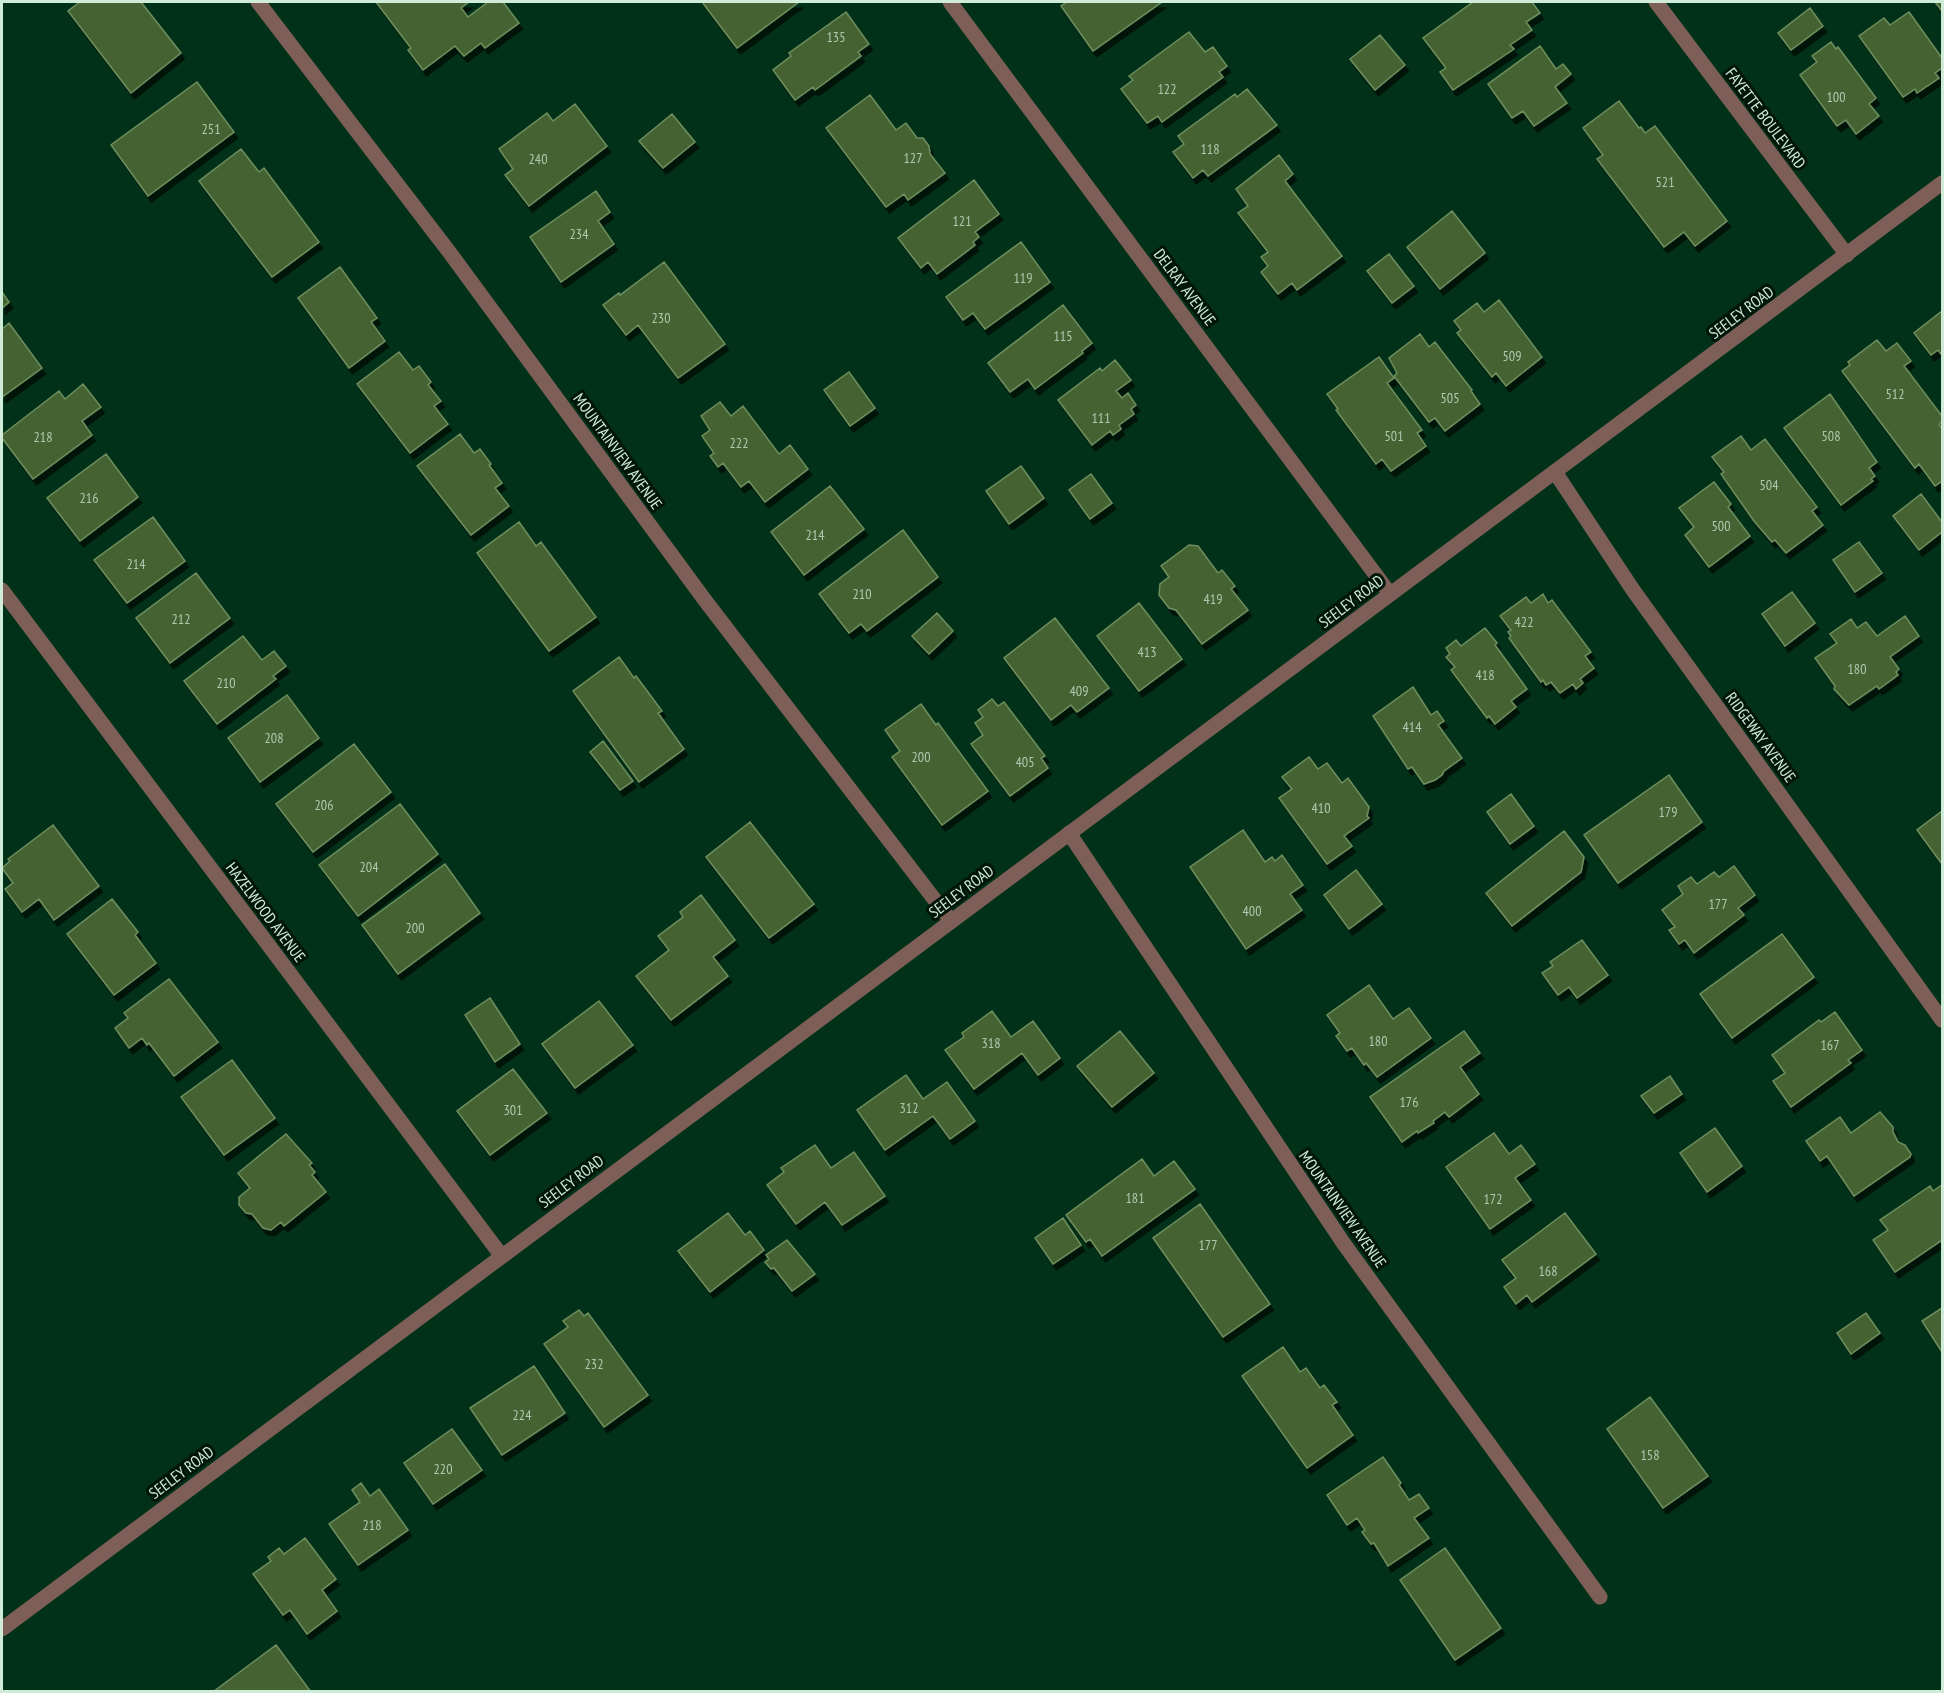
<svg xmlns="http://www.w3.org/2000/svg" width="1944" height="1693" font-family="'PT Sans Narrow',sans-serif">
  <defs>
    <filter id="shadow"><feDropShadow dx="3.5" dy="6" stdDeviation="0" flood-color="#0009"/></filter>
  </defs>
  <rect width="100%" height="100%" fill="#023119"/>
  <!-- building -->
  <path fill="#446333" stroke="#6e8f5d" stroke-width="1.5" filter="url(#shadow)" d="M80 2H141L181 53 131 93 68 11Z
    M376 2H469L461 8 468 17 488 2H503L519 23 485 48 481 43 464 56 455 46 423 70 408 50 411 48Z
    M702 2H799L737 48Z
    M1067 2H1162L1093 51 1061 6Z
    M1473 2H1532L1540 13 1526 22 1532 30 1510 45 1514 49 1453 90 1440 72 1446 68 1423 38Z
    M1935 2H1942V11Z
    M1810 8 1823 26 1791 50 1778 33Z
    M846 12 869 44 858 52 861 56 815 90 813 87 795 100 773 70 791 56 789 53Z
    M1909 12 1942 58V68L1935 73 1939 78 1917 93 1915 89 1903 97 1859 36 1884 18 1890 25Z
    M1189 32 1205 52 1213 47 1227 66 1219 72 1223 77 1162 122 1158 116 1147 123 1121 89 1133 80 1129 76Z
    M1380 35 1405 65 1375 90 1350 59Z
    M1831 42 1836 49 1838 47 1876 98 1869 104 1879 116 1856 134 1846 120 1837 126 1800 75 1817 62 1812 56Z
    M1540 46 1556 69 1563 64 1571 74 1555 87 1567 103 1534 126 1523 111 1512 118 1488 84Z
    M197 82 234 132 148 196 111 145Z
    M1247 89 1277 125 1208 176 1203 170 1193 178 1173 152 1184 144 1178 136 1235 94 1237 97Z
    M870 95 896 130 906 123 917 138H923L929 146 930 154 945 173 908 200 904 194 886 207 826 128Z
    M1619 101 1639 128 1641 127 1645 133 1655 126 1727 221 1695 246 1684 232 1664 247 1597 159 1603 155 1583 128Z
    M575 104 607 146 529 206 505 175 513 169 499 149 547 113 553 121Z
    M672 114 695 142 663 168 639 141Z
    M241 149 259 172 264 168 319 242 272 277 199 181Z
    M1279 155 1293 174 1285 181 1342 256 1297 290 1292 283 1278 294 1261 272 1268 266 1261 257 1268 252 1238 213 1248 206 1236 189Z
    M974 180 999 214 975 232 979 237 973 242 975 245 937 274 928 262 921 268 898 238Z
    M596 191 610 212 598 221 614 244 561 282 530 237Z
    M1452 211 1485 253 1440 289 1407 247Z
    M1021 242 1050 282 985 329 973 313 963 320 946 297Z
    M1389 254 1414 286 1392 303 1367 271Z
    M664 262 725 344 678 378 638 325 626 335 603 305 619 293 620 295Z
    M340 267 377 318 371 322 385 341 349 368 298 298Z
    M2 292 9 302 2 308Z
    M1499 300 1542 357 1506 386 1496 373 1492 377 1457 333 1461 330 1454 321 1477 303 1484 312Z
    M1063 305 1092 343 1082 351 1083 353 1035 389 1028 379 1010 392 988 363Z
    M1942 311V355L1938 350 1931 355 1914 333Z
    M9 323 42 368 2 397V329Z
    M1420 334 1429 347 1435 342 1472 390 1471 391 1480 404 1445 431 1435 418 1429 422 1394 376 1397 373 1389 358Z
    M1877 340 1886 351 1897 343 1911 361 1904 366 1942 416V421L1939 424 1942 429V481L1935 486 1919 464 1915 468 1842 371 1850 365 1848 362Z
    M399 352 413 370 419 366 431 382 428 385 441 401 434 406 448 424 410 453 357 384Z
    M1379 357 1394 378 1387 383 1422 430 1417 433 1426 446 1391 471 1382 459 1376 464 1336 410 1338 409 1327 394Z
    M1115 360 1131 380 1116 391 1122 398 1128 393 1136 405 1131 409 1134 414 1119 425 1121 429 1113 435 1110 431 1092 445 1058 400 1100 368 1102 371Z
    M849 372 875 408 850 426 824 390Z
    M83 384 101 407 82 421 92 435 33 479 2 438V435L59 391 65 399Z
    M1830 394 1877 462 1869 468 1875 476 1871 479 1873 481 1841 505 1784 428Z
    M720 402 731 416 743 406 779 454 790 445 808 469 765 502 749 481 741 487 723 463 718 467 710 456 714 453 702 436 710 430 701 416Z
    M460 434 474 453 480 449 491 464 489 465 502 483 495 488 509 506 471 535 417 466Z
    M1741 436 1751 450 1765 439 1817 507 1812 511 1823 525 1786 553 1775 540 1772 542 1754 521 1721 474 1724 472 1712 457Z
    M106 454 138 497 80 541 47 498Z
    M1021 466 1044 498 1009 524 986 491Z
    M1091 474 1112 503 1090 519 1069 490Z
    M1714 482 1731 504 1728 507 1750 536 1709 567 1685 535 1694 527 1679 508Z
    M830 486 864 529 804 575 771 532Z
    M1921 494 1942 522V532L1919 550 1893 516Z
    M153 517 185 561 127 603 94 560Z
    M519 522 536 546 541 542 596 617 549 651 477 553Z
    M903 530 938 577 867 631 861 624 849 633 819 594Z
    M1859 542 1882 573 1855 592 1833 560Z
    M1189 545 1198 546 1218 573 1222 570 1235 586 1231 589 1248 610 1202 644 1176 610 1169 608 1159 595 1160 584 1169 577 1161 566Z
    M196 573 230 618 170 663 136 618Z
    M1792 592 1815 623 1785 646 1762 614Z
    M1543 594 1548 603 1552 600 1591 652 1585 656 1594 668 1580 679 1583 683 1576 689 1573 684 1560 693 1551 682 1546 685 1543 680 1541 682 1509 638 1511 636 1508 632 1511 630 1500 616 1526 597 1531 603Z
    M1139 603 1182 659 1139 691 1097 636Z
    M937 613 953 631 929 654 912 636Z
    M1905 616 1919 636 1890 657 1899 669 1896 672 1898 675 1879 689 1877 686 1849 705 1834 689 1835 686 1815 658 1837 643 1830 634 1851 619 1857 628 1866 622 1877 636Z
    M1055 618 1109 688 1077 712 1071 705 1051 720 1004 658Z
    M1485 628 1497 643 1495 645 1527 689 1511 701 1516 707 1495 724 1489 716 1487 718 1451 670 1455 667 1446 657 1450 654 1446 648 1456 640 1461 646Z
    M243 636 262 660 274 651 286 666 273 676 276 679 217 724 184 681Z
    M619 657 634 678 636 676 662 711 658 713 684 749 639 782 573 691Z
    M1413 687 1431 715 1437 711 1444 721 1438 725 1462 758 1444 771 1442 775 1435 780 1424 784 1412 767 1408 769 1373 716Z
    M287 695 319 738 260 782 228 738Z
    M992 699 998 706 1004 702 1045 756 1041 758 1048 768 1010 796 971 744 983 735 975 723 983 717 978 710Z
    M921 704 936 725 938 723 988 791 942 825 892 757 900 751 885 730Z
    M603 741 633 781 620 790 590 752Z
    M354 744 391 792 313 852 276 804Z
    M1309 757 1318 769 1327 763 1342 783 1348 778 1369 807 1367 816 1369 818 1344 836 1352 846 1327 864 1279 798 1292 789 1282 777Z
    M1669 775 1702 822 1618 883 1584 835Z
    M1511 794 1534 826 1510 844 1487 812Z
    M400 804 438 854 358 916 319 865Z
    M1942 811V864L1917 830Z
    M750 822 814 904 769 938 706 857Z
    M53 825 99 886 54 920 39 899 22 912 5 889 13 883 2 868 10 861 8 859Z
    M1243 830 1265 862 1272 857 1275 861 1282 855 1303 885 1290 894 1302 910 1246 949 1190 867Z
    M1564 831 1584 857 1581 872 1512 926 1486 893Z
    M445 864 480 913 398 974 362 925Z
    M1734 866 1755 895 1738 908 1744 915 1694 953 1685 940 1679 944 1669 930 1675 927 1662 910 1683 894 1678 886 1691 877 1697 884 1714 872 1719 877Z
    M1356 870 1382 904 1349 929 1324 895Z
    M701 895 735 940 713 957 728 976 671 1020 636 976 669 950 658 936 683 917 680 912Z
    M112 899 138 932 135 935 156 963 114 995 67 934Z
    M1782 934 1814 977 1732 1038 1700 994Z
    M1582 940 1608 975 1577 998 1569 987 1558 995 1542 973 1553 966 1550 962Z
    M169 979 218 1042 174 1076 149 1043 147 1045 142 1038 129 1048 115 1028 128 1018 124 1013Z
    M1369 985 1393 1019 1409 1008 1431 1038 1377 1077 1366 1063 1364 1065 1352 1048 1347 1051 1336 1036 1340 1033 1327 1015Z
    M490 998 520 1044 495 1062 465 1015Z
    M599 1001 633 1045 575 1088 542 1044Z
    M992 1011 1011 1037 1033 1021 1060 1058 1038 1075 1022 1053 974 1089 945 1050 964 1037 962 1033Z
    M1835 1012 1862 1050 1848 1060 1851 1063 1791 1107 1773 1081 1785 1073 1772 1055 1819 1020 1821 1022Z
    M1120 1031 1154 1073 1112 1107 1077 1066Z
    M1464 1031 1480 1053 1460 1067 1479 1094 1449 1117 1445 1112 1433 1121 1434 1123 1418 1133 1417 1131 1402 1142 1370 1097Z
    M232 1060 275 1118 224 1155 181 1097Z
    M513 1069 547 1113 490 1155 457 1111Z
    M906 1075 923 1099 947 1082 975 1121 950 1139 933 1116 885 1150 857 1110Z
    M1670 1076 1682 1094 1654 1113 1641 1096Z
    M1880 1112 1893 1127V1132L1898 1142 1905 1145 1911 1154 1910 1157 1854 1196 1827 1156 1820 1161 1806 1141 1840 1117 1851 1133Z
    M1715 1128 1742 1166 1707 1192 1680 1153Z
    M1494 1133 1509 1154 1521 1145 1535 1164 1515 1178 1531 1200 1490 1229 1446 1167Z
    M286 1134 312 1163 309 1165 315 1172 312 1175 326 1192 284 1226 281 1222 271 1230 263 1228 252 1214 246 1213 239 1205V1197L250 1188 238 1173Z
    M815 1145 831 1168 854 1152 885 1196 842 1225 825 1202 796 1224 767 1185 784 1172 781 1168Z
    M1142 1159 1154 1176 1174 1161 1195 1189 1102 1256 1090 1239 1086 1242 1066 1215Z
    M1942 1185V1240L1895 1272 1873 1240 1888 1230 1880 1220 1930 1186 1933 1191Z
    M1200 1204 1270 1304 1223 1337 1153 1238Z
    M728 1213 745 1235 750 1231 764 1250 710 1292 678 1251Z
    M1565 1213 1596 1254 1532 1302 1527 1295 1516 1304 1504 1287 1516 1278 1502 1260Z
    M1063 1218 1081 1245 1053 1264 1035 1238Z
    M787 1240 815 1274 792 1291 774 1268 771 1269 765 1262 769 1259 766 1255Z
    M1942 1308V1352L1922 1321Z
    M579 1310 584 1316 588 1313 648 1395 604 1427 544 1344 568 1327 563 1321Z
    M1866 1313 1880 1333 1851 1354 1837 1333Z
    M1283 1347 1300 1372 1306 1368 1320 1388 1324 1385 1337 1402 1332 1405 1353 1435 1307 1468 1242 1376Z
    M534 1366 565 1413 502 1455 470 1408Z
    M1650 1397 1708 1476 1663 1508 1607 1429Z
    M452 1429 482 1470 433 1504 404 1463Z
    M1383 1457 1401 1483 1399 1485 1409 1500 1419 1494 1429 1508 1414 1518 1429 1538 1388 1566 1374 1543 1371 1544 1362 1532 1365 1530 1357 1518 1347 1525 1327 1495Z
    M361 1483 370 1496 379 1489 408 1530 358 1565 329 1524 360 1502 352 1490Z
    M305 1538 336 1579 322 1590 337 1611 307 1634 290 1610 283 1615 253 1574 271 1561 268 1557 279 1548 284 1554Z
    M1445 1548 1501 1628 1455 1660 1400 1580Z
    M276 1645 311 1692H213Z"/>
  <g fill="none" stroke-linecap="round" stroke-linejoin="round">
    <!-- minor -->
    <path stroke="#7e5f57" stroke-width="15" d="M258 2 450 253 704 599 951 921
      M950 2 1390 594
      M1656 2 1847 255
      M1555 472 1633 590 1942 1020
      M2 590 501 1255
      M1069 833 1344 1244 1600 1597
      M2 1629 1942 183"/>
  </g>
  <g text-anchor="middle" stroke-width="6" stroke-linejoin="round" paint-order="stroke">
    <!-- number labels -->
    <g font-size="14" fill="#accaaf">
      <text x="836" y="42">135</text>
      <text x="1167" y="94">122</text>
      <text x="1836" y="102">100</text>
      <text x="211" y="134">251</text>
      <text x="1210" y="154">118</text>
      <text x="913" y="163">127</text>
      <text x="538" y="164">240</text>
      <text x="1665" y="187">521</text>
      <text x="962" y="226">121</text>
      <text x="579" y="239">234</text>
      <text x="1023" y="283">119</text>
      <text x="661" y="323">230</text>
      <text x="1063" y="341">115</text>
      <text x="1512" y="361">509</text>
      <text x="1895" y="399">512</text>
      <text x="1450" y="403">505</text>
      <text x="1101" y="423">111</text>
      <text x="1394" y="441">501</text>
      <text x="1831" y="441">508</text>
      <text x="43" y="442">218</text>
      <text x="739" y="448">222</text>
      <text x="1769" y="490">504</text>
      <text x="89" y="503">216</text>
      <text x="1721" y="531">500</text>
      <text x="815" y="540">214</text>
      <text x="136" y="569">214</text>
      <text x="862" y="599">210</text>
      <text x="1213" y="604">419</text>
      <text x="181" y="624">212</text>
      <text x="1524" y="627">422</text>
      <text x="1147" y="657">413</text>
      <text x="1857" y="674">180</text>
      <text x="1485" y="680">418</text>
      <text x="226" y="688">210</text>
      <text x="1079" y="696">409</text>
      <text x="1412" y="732">414</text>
      <text x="274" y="743">208</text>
      <text x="921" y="762">200</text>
      <text x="1025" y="767">405</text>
      <text x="324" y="810">206</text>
      <text x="1321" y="813">410</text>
      <text x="1668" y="817">179</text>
      <text x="369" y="872">204</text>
      <text x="1718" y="909">177</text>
      <text x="1252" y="916">400</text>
      <text x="415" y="933">200</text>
      <text x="1378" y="1046">180</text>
      <text x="991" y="1048">318</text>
      <text x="1830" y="1050">167</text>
      <text x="1409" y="1107">176</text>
      <text x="909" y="1113">312</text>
      <text x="513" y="1115">301</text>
      <text x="1135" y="1203">181</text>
      <text x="1493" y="1204">172</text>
      <text x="1208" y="1250">177</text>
      <text x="1548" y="1276">168</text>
      <text x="594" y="1369">232</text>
      <text x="522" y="1420">224</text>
      <text x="1650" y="1460">158</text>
      <text x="443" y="1474">220</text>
      <text x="372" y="1530">218</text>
    </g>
    <!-- street labels -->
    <g font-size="16" fill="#cfecd8" stroke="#011508">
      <text transform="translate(1766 118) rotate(53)" y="6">FAYETTE BOULEVARD</text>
      <text transform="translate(1185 287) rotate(53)" y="6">DELRAY AVENUE</text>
      <text transform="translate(1741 312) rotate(-37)" y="6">SEELEY ROAD</text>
      <text transform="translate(618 451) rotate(54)" y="6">MOUNTAINVIEW AVENUE</text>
      <text transform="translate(1351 601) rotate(-37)" y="6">SEELEY ROAD</text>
      <text transform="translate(1761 737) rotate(54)" y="6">RIDGEWAY AVENUE</text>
      <text transform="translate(961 891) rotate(-37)" y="6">SEELEY ROAD</text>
      <text transform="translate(266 912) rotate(53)" y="6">HAZELWOOD AVENUE</text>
      <text transform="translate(571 1181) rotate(-37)" y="6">SEELEY ROAD</text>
      <text transform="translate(1343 1209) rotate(55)" y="6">MOUNTAINVIEW AVENUE</text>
      <text transform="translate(181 1472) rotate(-37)" y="6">SEELEY ROAD</text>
    </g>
  </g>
  <!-- border -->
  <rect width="1944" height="1693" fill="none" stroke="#cfecd8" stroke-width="6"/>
</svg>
